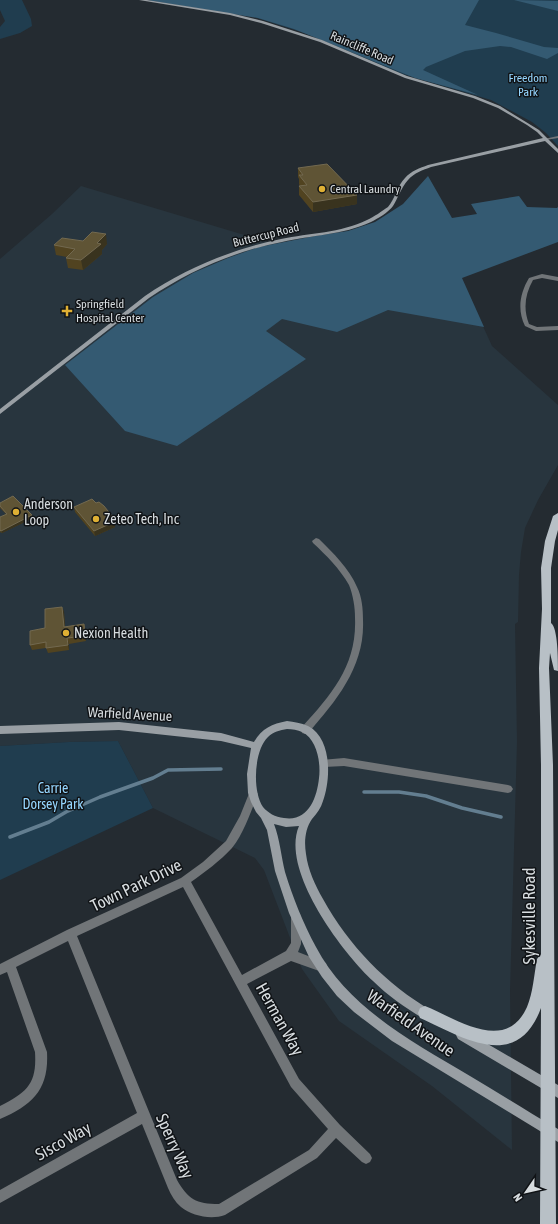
<svg xmlns="http://www.w3.org/2000/svg" width="558" height="1224" font-family="'Asap Condensed',sans-serif">
  <rect width="100%" height="100%" fill="#242b31"/>
  <!-- built -->
  <path fill="#28353e" d="M81 186 274 244 315 236 461 278 492 346 558 405V465L538 500 525 528 521 552 519 575 518 622 515 624 517 742 510 991 512 1150 432 1086 339 1021 302 969 264 870 255 858 153 808 118 741 69 742 0 746V259L52 214Z"/>
  <!-- green -->
  <path fill="#203d4f" d="M0 0H22L31 19 32 26 20 33 0 39V27L5 21 0 10Z
    M150 0H558V146L546 133 532 122 491 100 399 73 314 36 251 16Z
    M118 741 153 808 0 880V746L69 742Z"/>
  <!-- forest -->
  <path fill="#345a72" d="M147 0H479L465 25 496 33 544 47 558 48V53L547 59 511 47 500 46 465 51 426 67 423 70 478 95 415 78 294 29 258 18Z
    M514 0 558 1V11Z
    M428 176 452 218 477 214 471 204 519 196 527 207 557 208 558 207V242L462 278 484 327 388 310 337 332 282 319 266 331 306 359 177 446 125 431 65 365 153 297 193 273 228 258 259 247 315 236 348 231 375 222 403 204Z"/>
  <g fill="none" stroke-linecap="round" stroke-linejoin="round">
    <!-- stream -->
    <path stroke="#637e90" stroke-width="3.5" d="M364 792H399L426 796 462 808 501 817
      M10 837 49 822 66 812 100 797 153 778 168 770 221 769"/>
    <!-- street -->
    <path fill="#717578" fill-rule="evenodd" d="M558 136V138L546 140 544 139Z
      M542 274 558 277V281L542 278 533 280C525 294 523 309 529 324L537 327 558 326V330L536 331 525 326C517 310 520 293 529 278Z
      M316 538 319 539C333 553 349 568 357 587 362 597 363 609 363 620 365 666 337 700 308 733L305 734 302 733 301 730 302 727C332 694 357 665 355 618 355 607 353 595 349 585 340 569 326 555 313 543L312 541Z
      M344 758 508 785 511 786 513 789 511 792 508 793 344 766 324 767 321 766 319 763 321 760Z
      M253 790 256 791 258 794C251 811 244 833 232 848 220 861 205 872 191 882L242 975 286 951 291 943V918L292 914 296 913 300 914 301 918V944L298 952 326 963 327 967 326 971 322 972 291 961 247 984 299 1079 340 1125 370 1154 372 1158 370 1162 366 1164 362 1162 336 1138 317 1158 225 1215C211 1220 192 1216 181 1207 175 1202 171 1195 168 1188L142 1124 0 1203V1190L137 1113 68 941 16 967 47 1052C49 1089 33 1105 0 1119V1106C27 1092 37 1084 35 1052L7 972 0 975V964L67 930 181 878 203 862 226 841 240 816 250 791ZM183 887 291 1087 328 1129 309 1150 219 1204C196 1204 188 1199 177 1180L77 936Z"/>
    <!-- secondary -->
    <path fill="#999fa4" fill-rule="evenodd" d="M139 0H147L230 13 263 21 322 40 407 76 475 96 500 106 539 130 558 149V153L545 141 431 167C423 170 414 173 408 180 401 188 398 198 393 206 389 212 377 219 371 222 343 235 311 235 282 242 235 251 189 271 149 298L0 414V409L145 296C186 268 233 249 281 239 309 233 341 233 367 220 374 217 382 211 388 207 395 199 397 186 405 178 411 171 420 168 428 165L543 138 537 132 527 125 498 108 473 98 405 78 320 42 261 23 230 15Z
      M287 721C294 722 301 723 308 726 332 738 331 779 323 801 321 808 317 813 312 819 305 829 304 842 306 854 308 870 315 885 323 899 349 946 386 984 432 1011L434 1015 432 1019 428 1021 424 1019C406 1008 388 996 373 981 342 952 280 870 299 826L286 827 274 824C280 840 281 856 285 872 293 898 303 923 316 947 348 1008 413 1042 470 1076 499 1093 528 1112 558 1129V1142L392 1041 354 1012 337 996 322 977 309 957 289 913 275 871 267 830 261 818 256 812 251 802 248 793 247 774 251 748 221 741 119 730 0 734V726L119 722 221 733 254 742C262 728 272 724 287 721ZM287 729C292 729 298 730 302 732 317 739 321 763 319 778 317 798 308 822 284 818 275 817 268 813 263 807 252 791 254 750 268 737 273 732 280 730 287 729Z
      M462 1029 558 1085V1098L458 1039 456 1035 458 1031Z"/>
    <!-- primary -->
    <path fill="#b8c0c6" fill-rule="evenodd" d="M558 513V530L555 541 551 568V623C558 628 558 660 558 671L554 670 550 653 549 668 553 765 556 1224H540L541 1008C517 1073 462 1037 420 1018L418 1013 420 1008 425 1006C457 1019 506 1054 527 1007 533 993 534 975 537 959L541 954V765L539 668 542 609 541 568 545 541 553 516Z"/>
  </g>
  <!-- wall -->
  <path fill="#514320" d="M298 168 357 204 313 212 299 195V186H300L299 184V179L298 177Z
    M83 241 107 244 102 250V254L83 270 68 268 66 258 67 257 56 255 54 245Z
    M0 503 33 518 2 533 0 532V517L6 514 0 508Z
    M96 503 112 516 115 527 95 536 75 512 74 507Z
    M62 607 64 612 65 627 84 624 85 629 86 641 69 644V650L48 653 46 648 32 650 30 645 45 628Z"/>
  <!-- shaded-wall -->
  <path fill="#39331e" d="M357 195V204L313 212V202Z
    M106 234 107 244 102 250V254L83 270 81 260Z
    M32 515 33 518 2 533 1 531Z
    M112 516 113 521 110 517Z
    M114 522 115 527 95 536 94 531Z
    M62 607 64 612 65 632 64 627Z
    M84 624 85 629 86 641 85 636Z
    M67 638 69 644V650L68 645Z"/>
  <!-- building -->
  <path fill="#5f5435" stroke="#726950" d="M327 164 357 195 313 202 299 186 307 185 299 175H303L298 168Z
    M92 232 106 234 97 243 101 244 81 260 66 258 75 249 54 245 62 238 83 241Z
    M13 496 32 515 1 531 0 530V517L7 514 0 506V503Z
    M92 499 96 503 99 502 104 506 112 516 110 517 114 522 94 531 74 507Z
    M62 607 64 627 84 624 85 636 67 638 68 645 46 648V642L30 645V631L45 628V609Z"/>
  <!-- markers -->
  <g fill="#dfb034" stroke="#101316" stroke-width="1.5">
    <circle cx="322" cy="189" r="4"/>
    <path d="M65 305h4v4h4v4h-4v4h-4v-4h-4v-4h4z"/>
    <circle cx="16" cy="512" r="4"/>
    <circle cx="96" cy="519" r="4"/>
    <circle cx="66" cy="633" r="4"/>
  </g>
  <g text-anchor="middle" stroke-width="3" stroke-linejoin="round" paint-order="stroke">
    <!-- far-street labels -->
    <g font-size="12" fill="#d7dcdf" stroke="#101316">
      <text transform="translate(362 48) rotate(23)" y="4">Raincliffe Road</text>
      <text transform="translate(266 235) rotate(-14)" y="4">Buttercup Road</text>
    </g>
    <!-- far-park labels -->
    <g font-size="12" fill="#95d6ff" stroke="#101316">
      <text x="528" y="82">Freedom<tspan x="528" dy="14">Park</tspan></text>
    </g>
    <!-- far-poi labels -->
    <g font-size="12" fill="#d7dcdf" stroke="#101316" text-anchor="start">
      <text x="330" y="193">Central Laundry</text>
      <text x="76" y="308">Springfield<tspan x="76" dy="14">Hospital Center</tspan></text>
    </g>
    <!-- poi labels -->
    <g font-size="14" fill="#d7dcdf" stroke="#101316" text-anchor="start">
      <text x="24" y="509">Anderson<tspan x="24" dy="16">Loop</tspan></text>
      <text x="104" y="524">Zeteo Tech, Inc</text>
      <text x="74" y="638">Nexion Health</text>
    </g>
    <!-- street labels -->
    <g font-size="14" fill="#d7dcdf" stroke="#101316">
      <text transform="translate(130 714) rotate(3)" y="5">Warfield Avenue</text>
    </g>
    <!-- park labels -->
    <g font-size="14" fill="#95d6ff" stroke="#101316">
      <text x="53" y="793">Carrie<tspan x="53" dy="16">Dorsey Park</tspan></text>
    </g>
    <!-- near-street labels -->
    <g font-size="17" fill="#d7dcdf" stroke="#101316">
      <text transform="translate(136 885) rotate(-26)" y="6">Town Park Drive</text>
      <text transform="translate(529 916) rotate(-90)" y="6">Sykesville Road</text>
      <text transform="translate(280 1019) rotate(61)" y="6">Herman Way</text>
      <text transform="translate(411 1023) rotate(35)" y="6">Warfield Avenue</text>
      <text transform="translate(63 1141) rotate(-29)" y="6">Sisco Way</text>
      <text transform="translate(175 1146) rotate(66)" y="6">Sperry Way</text>
    </g>
  </g>
  <!-- north arrow -->
  <g transform="translate(526 1192) rotate(236)" stroke="#101316" stroke-width="3" paint-order="stroke">
  <path d="M0-3L7 15L0 10L-7 15Z" fill="#d7dcdf"/>
  <text y="-6" font-size="11" font-weight="bold" text-anchor="middle" fill="#d7dcdf">N</text>
  </g>
</svg>
